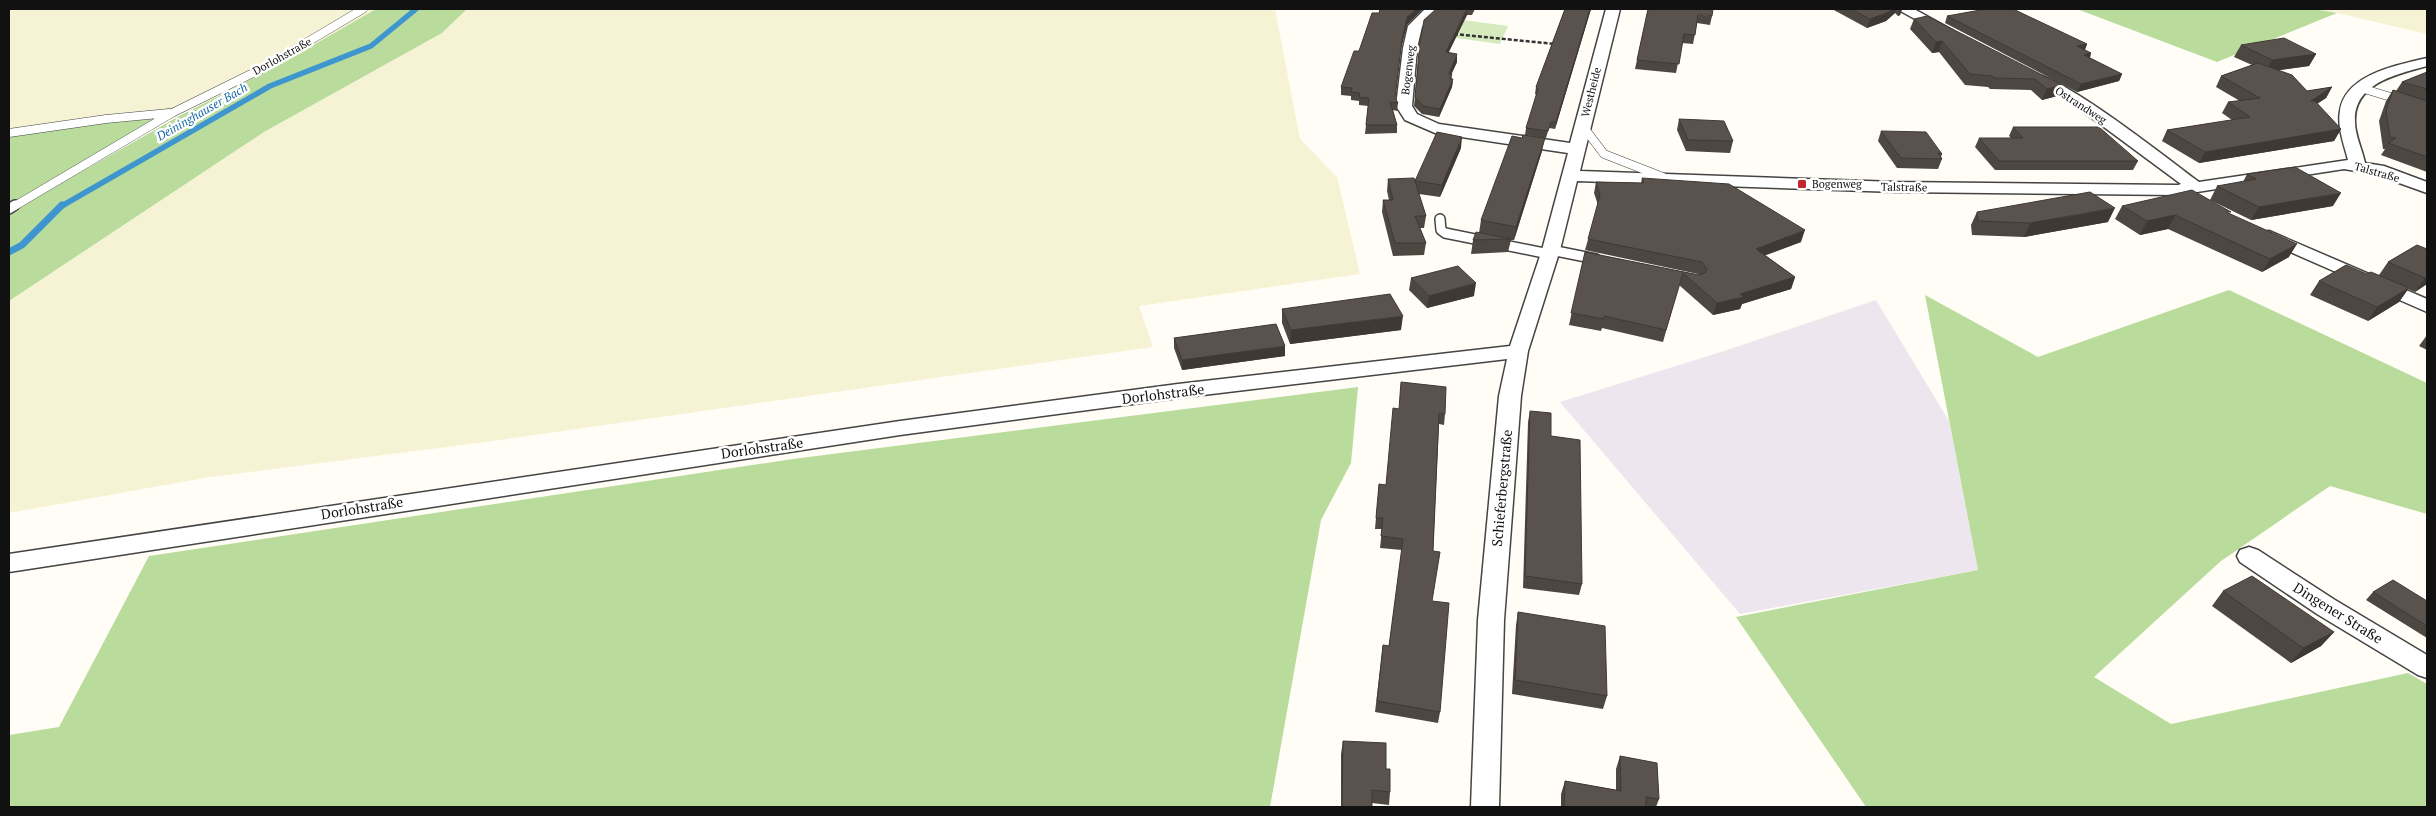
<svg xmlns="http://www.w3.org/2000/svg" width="2436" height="816" font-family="'PT Serif',serif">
  <rect width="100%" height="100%" fill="#fffdf5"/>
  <!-- industrial -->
  <path fill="#eee6ef" d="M1876 300 1949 421 1978 570 1740 614 1560 402 1724 351Z"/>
  <!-- farmland -->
  <path fill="#f6f3d4" d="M9 9H376L277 66 175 107 9 133Z
    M467 9H1275L1300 139 1337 177 1360 274 1139 306 1153 347 478 443 210 477 9 513V301L264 132 442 33Z
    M2314 9H2427V34L2337 13Z"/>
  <!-- green -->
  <path fill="#d5ebbd" d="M1433 16 1508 26 1500 44 1420 33V29Z"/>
  <!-- forest -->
  <path fill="#b9dc9c" d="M376 9H467L442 33 264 132 9 301V213L181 115 277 66Z
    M2077 9H2314L2337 13 2217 62Z
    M175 107 9 207V133Z
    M2229 290 2427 383V514L2330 486 2221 561 2094 677 2171 724 2408 673 2427 684V807H1866L1736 617 1978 570 1925 295 2038 357Z
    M1358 387 1351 463 1321 520 1270 807H9V735L59 727 149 556 793 459Z"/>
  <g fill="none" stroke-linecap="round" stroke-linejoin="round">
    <!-- stream-far1 -->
    <path stroke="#3f96cf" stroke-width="5.5" d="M60 207 270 86 371 46 416 9"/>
    <!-- stream -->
    <path stroke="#3f96cf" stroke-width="7" d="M9 252 22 245 62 205"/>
    <!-- lane-far1 casing -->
    <g stroke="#444" stroke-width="9">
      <path id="lane-far1" d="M2361 88 2427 108
        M1582 125 1604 154 1663 177
        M9 133 106 119 169 113
        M13 207 172 113 267 66 363 9"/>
    </g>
    <!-- lane casing -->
    <g stroke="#444" stroke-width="12">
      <path id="lane" d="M9 209 15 205
        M1440 219 1441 230 1445 233 1549 254
        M1551 250 1596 259"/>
    </g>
    <!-- street casing -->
    <g stroke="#444" stroke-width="3">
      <path id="street" d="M1425 9H1440L1422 27 1417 48 1412 106 1417 114 1439 124 1570 143 1606 9H1620L1580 171 1896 182 2178 185 2181 184 2066 99 2029 80 2027 77 2029 74C2054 68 2173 163 2199 182L2348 160C2344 144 2337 127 2340 111 2345 74 2398 65 2427 58V66C2398 74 2353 83 2355 122 2355 135 2362 149 2365 163L2384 166 2427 182V193L2374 174 2344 169 2178 195 1896 192 1577 181 1560 250 1528 351 1521 396 1504 620 1499 807H1471L1478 620 1499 396 1507 359 1178 398 900 435 9 572V554L900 421 1178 384 1510 346 1542 250 1568 153 1435 133 1405 120 1396 106 1403 48 1408 26Z
        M1897 9H1914L1952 30 1950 33H1940Z
        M2269 231 2427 299V312L2263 240 2260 236 2263 232Z
        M2249 547 2258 550 2335 600 2427 655V678L2418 675 2317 614 2240 562 2237 556 2240 550Z"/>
    </g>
    <!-- path -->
    <path stroke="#333" stroke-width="2.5" stroke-dasharray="4 2" stroke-linecap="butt" d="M1454 34 1555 44"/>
    <!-- lane-far1 -->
    <use href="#lane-far1" stroke="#fff" stroke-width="8"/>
    <!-- lane -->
    <use href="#lane" stroke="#fff" stroke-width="9"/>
    <!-- street -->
    <use href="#street" fill="#fff" fill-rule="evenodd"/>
  </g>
  <!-- wall -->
  <path fill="#4d4742" d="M1436 9H1475L1472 15H1467L1448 53 1457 62 1451 74 1452 79H1453L1452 87 1439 117 1422 114 1414 106 1420 41Z
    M1565 9H1591L1555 129 1549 128 1546 138 1525 135 1526 128 1537 95 1535 94 1536 87Z
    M1648 9 1712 16 1710 25 1697 23 1693 44 1682 43 1676 73 1635 69Z
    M1832 9H1902L1900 15 1898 16 1895 13 1886 21 1867 28Z
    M1379 13 1407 25 1401 48 1395 98 1398 103 1397 111 1393 110 1397 125V133L1365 134 1368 106 1359 105V101L1351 100V96L1341 95V87L1359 51Z
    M1947 16 2087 44 2085 50 2091 53 2090 58 2122 74 2119 81 2077 92 1945 23Z
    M1914 19 2062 85 2057 96 2042 100 2031 90 1990 89 1988 87 1965 85 1939 52 1932 53 1910 29Z
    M2241 45 2316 54 2309 66 2279 70 2307 91 2332 87 2326 98 2317 104 2341 129 2334 141 2199 163 2162 141 2167 130 2232 120 2222 113 2228 102 2240 101 2216 87 2221 76 2252 65 2234 57Z
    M2427 72V172L2381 155 2385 149H2383L2379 121 2386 101 2393 90 2396 91 2402 82Z
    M1679 119 1733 141 1730 153 1686 151 1677 130Z
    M2013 127 2138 161 2133 170H1995L1975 147 1979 138H2011L2009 136Z
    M1881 131 1942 154 1941 157 1942 159 1938 169 1897 168 1878 141Z
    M1461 148 1440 197 1419 194 1426 216 1424 228H1420L1426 243 1424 255 1393 256 1382 212 1383 200H1389L1387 191 1388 179 1415 181Z
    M1542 151 1514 240H1511L1508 252 1471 254 1473 240 1479 233 1481 220Z
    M2247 174 2333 206 2251 220 2210 200 2217 186 2243 182Z
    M1642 178 1801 242 1765 255 1795 277 1791 289 1742 304 1740 309 1713 315 1679 285 1663 342 1602 328 1601 331 1569 325 1585 252 1699 275 1698 274 1585 250 1598 205 1594 193 1596 182 1641 183Z
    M2122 206 2230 214 2289 257 2262 272 2168 229 2140 235 2115 219Z
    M1977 212 2108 222 2024 237 1972 235 1971 225Z
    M2417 245 2427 284 2415 292 2408 289 2399 302 2368 321 2310 295 2319 281 2367 274 2379 275 2388 262Z
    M1411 278 1474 296 1427 308 1409 290Z
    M1282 309 1401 330 1290 344 1282 323Z
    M2427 335V350L2419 346Z
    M1174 338 1285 356 1182 370 1174 348Z
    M1398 409 1445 414 1444 425 1439 424 1433 551 1432 601 1440 712 1438 723 1375 712 1383 645 1389 646 1402 550 1380 548 1382 529H1375L1379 484 1386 485Z
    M1530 411 1551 436 1582 584 1579 595 1523 588 1528 422Z
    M2223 591 2334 632 2321 646 2291 663 2212 606Z
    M2373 592 2427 601V638L2366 600Z
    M1518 612 1607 696 1603 709 1512 694 1516 625Z
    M1343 741 1386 769 1390 792 1389 805 1372 803V807H1341V754Z
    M1620 756 1659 799 1656 807H1561V794L1565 781 1616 790V769Z"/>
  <!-- shaded-wall -->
  <path fill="#3f3936" d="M1416 9H1423L1407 25 1401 48 1394 106 1402 40 1407 17Z
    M1467 9V15L1445 60 1446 52Z
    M1590 9H1591L1555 129 1556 122Z
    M1892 9H1896L1895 13 1886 21 1867 28 1870 19Z
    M1900 9H1902L1900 15 1898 16Z
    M1942 41 1939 52 1932 53 1936 42Z
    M2087 44 2084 51 2077 46Z
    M2091 53 2088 61 2084 55Z
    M1457 54V62L1448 82 1449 74Z
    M2316 54 2309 66 2266 72 2272 60Z
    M2122 74 2119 81 2077 92 2081 84Z
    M1453 79 1452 87 1439 117 1440 109Z
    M2062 85 2057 96 2042 100 2047 89Z
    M2332 87 2326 98 2305 111 2311 101Z
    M2341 129 2334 141 2199 163 2205 152Z
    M1462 137 1461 148 1440 197 1442 185Z
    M1545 138 1542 151 1514 240 1516 227Z
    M2341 193 2333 206 2251 220 2259 207Z
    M2115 208 2108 222 2024 237 2030 223Z
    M2175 215 2168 229 2140 235 2147 221Z
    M1805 230 1801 242 1753 260 1756 249Z
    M2297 244 2289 257 2262 272 2270 259Z
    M2427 276V284L2415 292 2425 278Z
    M1795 277 1791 289 1742 304 1740 309 1713 315 1717 303 1740 294Z
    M1476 283 1474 296 1427 308 1429 296Z
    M2409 288 2399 302 2368 321 2377 307Z
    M1403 316 1401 330 1290 344 1291 330Z
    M1285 346V356L1182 370V360Z
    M2334 632 2321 646 2291 663 2303 648Z"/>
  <!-- building -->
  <path fill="#5a524d" stroke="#3f3936" d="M1380 9H1416L1407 17 1402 40 1395 98 1398 103 1390 102 1397 125H1366L1369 98 1359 97 1360 93 1351 92 1352 88 1341 87 1354 51H1359L1372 13H1379Z
    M1436 9H1467L1446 52 1457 54 1449 74H1452L1450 79H1453L1440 109 1423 106 1415 97 1420 41 1424 20Z
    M1565 9H1590L1556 122H1551L1548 131 1526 128 1538 89 1536 87Z
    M1648 9H1713L1712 16 1698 14 1695 35 1684 34 1679 64 1637 60Z
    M1851 9H1892L1889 12 1870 19Z
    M1986 9H2013L2087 44 2077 46 2091 53 2084 55 2122 74 2081 84 1947 16Z
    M1927 16 2062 85 2047 89 2035 79 1994 78 1992 76 1970 74 1942 41 1936 42 1914 19Z
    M2284 38 2316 54 2272 60 2241 45Z
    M2258 63 2292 75 2307 91 2332 87 2311 101H2315L2341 129 2205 152 2167 130 2250 117 2228 102 2260 98 2221 76Z
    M2427 72V89L2402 82Z
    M2393 90 2427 101V157L2388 143 2396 138 2390 137 2386 110Z
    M1679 119 1702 120 1724 121 1733 141 1688 140Z
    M2013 127H2099L2138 161H1999L1979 138H2023Z
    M1881 131 1926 132 1942 154 1938 153 1942 159 1901 158Z
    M1437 132 1462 137 1442 185 1415 181 1426 216H1415L1426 243H1395L1383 200H1393L1388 179 1414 178 1415 181Z
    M1523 135 1545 138 1516 227 1481 220 1512 136 1522 138Z
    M2295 167 2341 193 2259 207 2217 186 2256 179 2247 174Z
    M1642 178 1729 184 1805 230 1756 249 1795 277 1740 294 1744 297 1717 303 1683 273 1666 330 1604 316V319L1571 313 1585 252 1699 275 1705 273 1707 269 1702 262 1588 239 1600 195 1596 182 1644 183Z
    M2192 190 2231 212H2226L2297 244 2270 259 2175 215 2147 221 2122 206Z
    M2090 192 2115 208 2030 223 1978 221 1977 212Z
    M1476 232 1511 239 1473 240Z
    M2417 245 2427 249V276L2425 278 2388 262Z
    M2346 265 2367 274 2371 272 2409 288 2377 307 2319 281Z
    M1458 266 1476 283 1429 296 1411 278Z
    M1390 294 1403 316 1291 330 1282 309Z
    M1276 324 1285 346 1182 360 1174 338Z
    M1401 382 1446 387 1445 414 1439 413 1433 551 1440 552 1432 601 1449 603 1440 712 1377 701 1383 645 1389 646 1403 539 1381 536 1383 518H1376L1379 484 1386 485 1393 408 1399 409Z
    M1530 411 1551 413V436L1580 440 1582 584 1525 576Z
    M2252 576 2334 632 2303 648 2223 591Z
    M2393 580 2427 601V626L2373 592Z
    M1518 612 1605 626 1607 696 1515 680Z
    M1343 741 1386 743V769H1390V792L1372 790V807H1342Z
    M1620 756 1657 763 1659 799 1646 797V807H1564L1565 781 1621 791Z"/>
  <!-- markers -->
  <rect fill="#c4262e" stroke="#fff" stroke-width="2" x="1797" y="179" width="10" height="10" rx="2.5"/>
  <g text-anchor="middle" stroke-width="5" stroke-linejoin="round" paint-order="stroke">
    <!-- far-street labels -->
    <g font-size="11" fill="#111" stroke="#fff">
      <text transform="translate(282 56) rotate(-29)" y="4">Dorlohstraße</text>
      <text transform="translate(1408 70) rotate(-83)" y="4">Bogenweg</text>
      <text transform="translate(1591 92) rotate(-76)" y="4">Westheide</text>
      <text transform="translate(2081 105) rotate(33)" y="4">Ostrandweg</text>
      <text transform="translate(2377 172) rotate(16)" y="4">Talstraße</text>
      <text transform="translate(1904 187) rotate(1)" y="4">Talstraße</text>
    </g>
    <!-- far-poi labels -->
    <g font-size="11" fill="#111" stroke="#fff" text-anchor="start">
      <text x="1812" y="188">Bogenweg</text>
    </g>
    <!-- far-water labels -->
    <g font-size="12" font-style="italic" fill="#1768a6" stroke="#fff">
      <text transform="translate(202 112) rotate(-30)" y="4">Deininghauser Bach</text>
    </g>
    <!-- street labels -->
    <g font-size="14" fill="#111" stroke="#fff">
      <text transform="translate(1163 394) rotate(-7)" y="5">Dorlohstraße</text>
      <text transform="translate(762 448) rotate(-8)" y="5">Dorlohstraße</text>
      <text transform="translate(1502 488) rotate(-85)" y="5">Schieferbergstraße</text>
      <text transform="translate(362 508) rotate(-9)" y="5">Dorlohstraße</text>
      <text transform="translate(2338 613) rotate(32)" y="5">Dingener Straße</text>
    </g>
  </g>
  <!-- border -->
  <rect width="2436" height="816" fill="none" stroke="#111111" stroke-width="20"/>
</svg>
